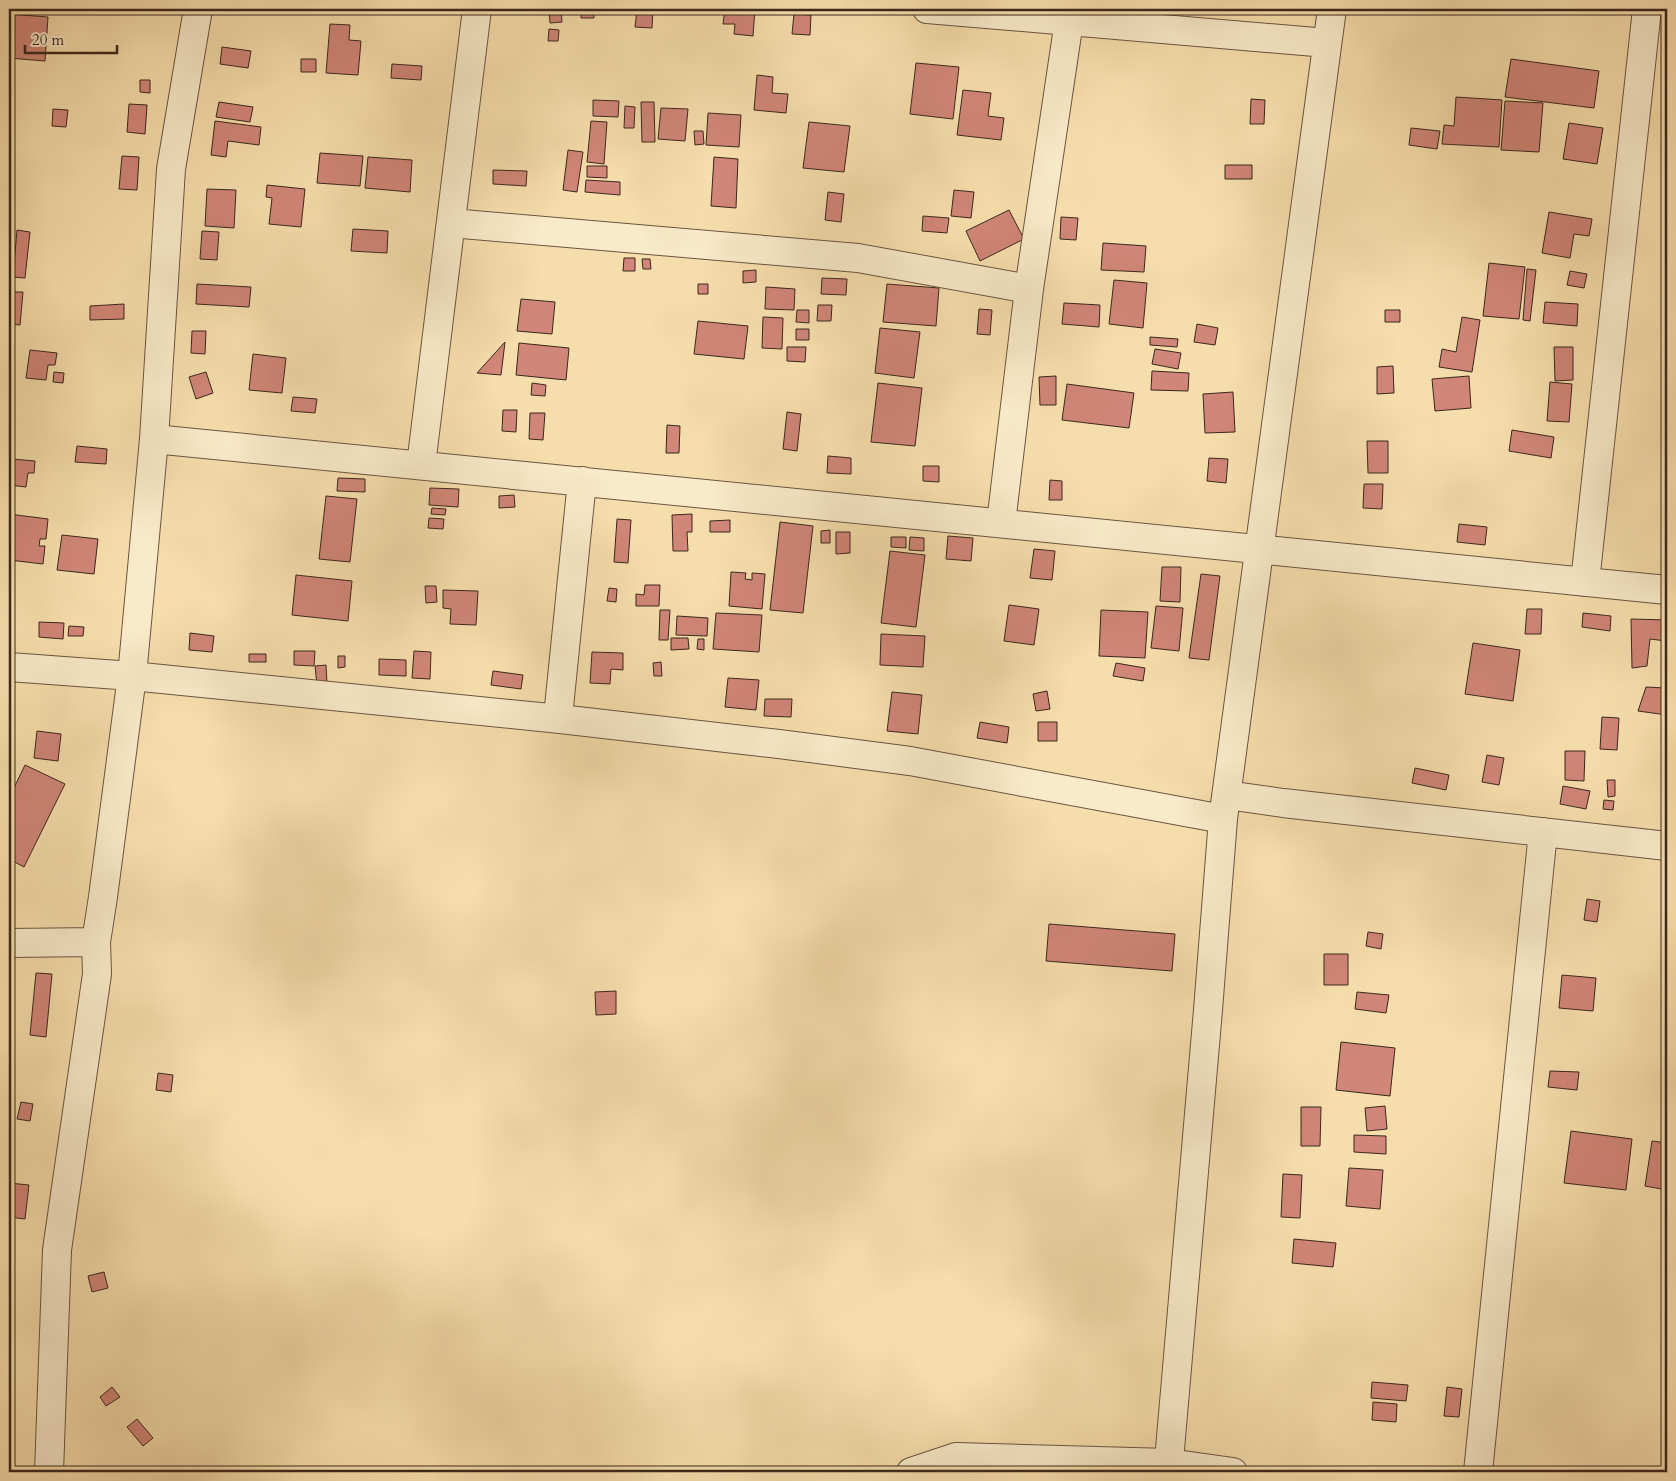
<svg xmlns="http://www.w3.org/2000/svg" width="1676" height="1481" font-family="Cardo,serif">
  <rect width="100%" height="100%" fill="#f6deac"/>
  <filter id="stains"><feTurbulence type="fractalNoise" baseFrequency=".004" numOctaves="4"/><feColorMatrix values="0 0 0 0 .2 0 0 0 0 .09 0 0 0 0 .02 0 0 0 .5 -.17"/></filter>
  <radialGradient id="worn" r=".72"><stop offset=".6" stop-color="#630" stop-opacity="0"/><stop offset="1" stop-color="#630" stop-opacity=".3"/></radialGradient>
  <!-- building -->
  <path fill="#d08678" stroke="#3b271c" d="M549 9H561L562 22 550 23Z
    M581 9H594V18H581Z
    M637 9H653L652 28 635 27Z
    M725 9H755L753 36 734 34 735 24H723Z
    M9 14 48 17 45 61 9 58Z
    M794 14 811 15 810 35 792 34Z
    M330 24 350 25 349 40 361 41 358 75 326 73Z
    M549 29 559 30 558 41H548Z
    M222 47 251 51 248 68 220 64Z
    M301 59H316V72H301Z
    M1511 59 1599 71 1594 108 1505 97Z
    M916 63 959 67 953 119 910 114Z
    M392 64 422 66 421 80 391 78Z
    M757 75 773 77 772 93 788 94 786 113 754 110Z
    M140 80H150V93L140 92Z
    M963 90 991 93 988 116 1004 118 1001 140 957 135Z
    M1456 97 1502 100 1499 147 1442 144 1444 125 1454 126Z
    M1251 99 1265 100 1264 124H1250Z
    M593 100 619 101 618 117 593 116Z
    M1505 101 1543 103 1539 152 1501 150Z
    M219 102 253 107 250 122 216 117Z
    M641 102H654L655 142H642Z
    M129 104 147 105 145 134 127 132Z
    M625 106 635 107 634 128H624Z
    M661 108 688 109 685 141 658 139Z
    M53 109 68 110 66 127 52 126Z
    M708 113 741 115 739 147 706 145Z
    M215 121 261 127 259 145 228 141 226 157 211 155Z
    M591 121 607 122 604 164 587 162Z
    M809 122 850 126 844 172 803 168Z
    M1569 123 1603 128 1597 164 1563 159Z
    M1411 128 1440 131 1437 149 1409 145Z
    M694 131H703L704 144 695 145Z
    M568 150 583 152 577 192 563 190Z
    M320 153 363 156 360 186 317 183Z
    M122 156 139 157 137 190 119 189Z
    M368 157 412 160 410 192 365 188Z
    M714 157 738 159 736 208 711 206Z
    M1225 165H1252V179H1225Z
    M587 166H607V178L587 177Z
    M493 170 527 171 526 186 493 184Z
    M586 180 620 182V195L585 192Z
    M267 185 305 189 301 227 269 224 272 198 266 197Z
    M207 189 236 190 234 228 205 226Z
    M954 190 974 192 971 218 951 216Z
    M828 192 844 194 841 222 825 220Z
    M1009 210 1024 239 980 261 966 231Z
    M1549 212 1592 219 1589 236 1574 234 1570 258 1542 253Z
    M923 216 949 218 947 233 922 231Z
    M1061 217 1078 218 1076 240 1060 239Z
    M353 229 388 231 387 253 351 251Z
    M17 230 30 232 25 278 13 277Z
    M202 231 219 232 217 260 200 259Z
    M1103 243 1146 246 1144 272 1101 270Z
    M624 258H635V271H623Z
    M642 259H650L651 269H643Z
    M1489 263 1525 267 1519 319 1483 316Z
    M1527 269 1536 270 1530 321 1523 320Z
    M756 270V282L743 283V271Z
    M1570 271 1587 274 1584 288 1567 285Z
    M822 278 847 279 846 295 821 294Z
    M1114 280 1147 283 1143 328 1109 324Z
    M197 284 251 287 249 307 196 304Z
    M698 284H708V294H698Z
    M887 284 939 288 936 326 883 322Z
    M766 287 795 289 794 310 765 309Z
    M9 292H23L20 325 9 324Z
    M521 299 555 302 552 334 517 331Z
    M1545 302 1578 304 1577 326 1543 323Z
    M1064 303 1100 305 1099 327 1062 324Z
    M124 304V319L90 320V306Z
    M818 305H832L831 321H817Z
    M979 309 992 310 990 335 977 334Z
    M797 310H809V323L796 322Z
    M1385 310H1400V322H1385Z
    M763 317 783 318 782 349 762 348Z
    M1462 317 1480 320 1472 372 1439 367 1442 349 1456 352Z
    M698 321 748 326 744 359 694 354Z
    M1197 324 1218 328 1215 345 1194 342Z
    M880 328 920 332 914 378 875 373Z
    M796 329H809V340H796Z
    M192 331H206L205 354 191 353Z
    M1150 337 1178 339 1177 347 1150 345Z
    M505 342 501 375 477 373Z
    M519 343 569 348 566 380 516 375Z
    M787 347H806L805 362 787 361Z
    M1554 347H1573V380L1555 381Z
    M1155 349 1181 353 1178 369 1152 364Z
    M30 350 57 353 55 365H48L46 380 26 378Z
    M253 354 286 358 282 393 249 390Z
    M1393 366 1394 393 1377 394V367Z
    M1152 371 1189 373 1188 391 1151 390Z
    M54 372 64 373 63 383 53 382Z
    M206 372 213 393 196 399 189 377Z
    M1056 376V405H1040L1039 377Z
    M1469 376 1471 408 1435 411 1432 379Z
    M1550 382 1572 384 1569 422 1547 421Z
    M532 383 546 385 545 396 531 395Z
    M878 383 922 388 915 446 871 442Z
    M1067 384 1134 393 1129 428 1062 420Z
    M1233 392 1235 432 1205 433 1203 394Z
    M293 397 317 399 315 413 291 411Z
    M503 410H517L516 432 502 431Z
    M787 412 801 414 797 451 783 449Z
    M530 413H545L543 440 529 439Z
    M667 425 680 426 679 453H666Z
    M1512 430 1554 437 1551 458 1509 451Z
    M1367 441H1388V473H1368Z
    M77 446 107 449 106 464 75 462Z
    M828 456 851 458V474L827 473Z
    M1209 458 1228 459 1226 483 1207 481Z
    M13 459 35 461 34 473H28L26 487 9 485Z
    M923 466H939V482L923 481Z
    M338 478 365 479V492L337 491Z
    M1050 480 1062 481V500H1049Z
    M1364 484H1383L1382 509 1363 508Z
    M430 488 459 489 458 507 429 505Z
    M514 495 515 507 499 508V496Z
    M326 496 357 499 350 562 319 559Z
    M432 508 446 509 445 515 431 514Z
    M9 514 48 519 46 539H40L39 546H45L43 564 9 560Z
    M692 514V532H687L688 551H673L672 515Z
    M429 518 444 519 443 529 428 528Z
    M617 519 631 520 628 563 614 562Z
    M730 520V532H710V521Z
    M780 522 813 526 803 613 770 610Z
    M1459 524 1487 527 1485 545 1457 542Z
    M830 530V543H821V531Z
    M836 532H850V553L836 554Z
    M62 535 98 539 94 574 57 570Z
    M948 536 973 538 971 561 946 559Z
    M891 537H906V548L891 547Z
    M910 537 924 538V551L909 550Z
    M1034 549 1055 551 1052 580 1030 578Z
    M890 551 925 555 916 627 881 623Z
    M1162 567H1181L1180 602 1160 601Z
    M731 572 746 573 745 579 752 580V573L765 574 762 609 729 606Z
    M1201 574 1220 576 1209 660 1189 658Z
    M296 575 352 581 348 621 292 615Z
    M645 585H660L659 606H636V594L644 595Z
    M425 586H436L437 602 426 603Z
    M609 588 617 589 616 602 607 601Z
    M443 590 478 591 476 625 450 624 451 609 443 608Z
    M1009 605 1039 609 1034 645 1004 641Z
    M1156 606 1183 608 1179 651 1151 648Z
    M1527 609H1542L1541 634H1525Z
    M660 610H670L668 640H659Z
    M1101 610 1148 612 1145 658 1099 656Z
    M716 613 762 615 759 652 713 649Z
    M1583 613 1611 616 1610 631 1582 627Z
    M677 616 708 618 707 636 676 635Z
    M1631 619 1667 620 1666 641 1650 639 1647 666 1632 668Z
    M39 622 64 623 63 639 39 637Z
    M69 626 84 627 83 636H68Z
    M190 633 214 636 212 652 189 650Z
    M881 634 925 636 923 667 880 665Z
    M671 638H688L689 649 671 650Z
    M698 639H704V650L697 649Z
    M1473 643 1520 650 1513 701 1465 694Z
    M294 651H315L314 666 294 665Z
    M414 651 431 652 430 679 412 678Z
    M592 652 623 653V670L611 669 610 684 590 683Z
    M249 654H266V662H249Z
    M338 656H345V667L338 668Z
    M379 659 406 660V676L379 675Z
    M661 662 662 676H654L653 663Z
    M1116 663 1145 668 1143 681 1113 676Z
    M326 665 327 684 317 685 315 666Z
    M493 671 523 675 521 689 491 685Z
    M728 678 759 680 756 710 725 707Z
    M1667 680V715L1638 711 1646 687 1665 688Z
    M1047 691 1050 709 1036 711 1033 694Z
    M892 692 922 695 918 734 887 731Z
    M765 699H792L791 717 764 716Z
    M1602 717 1619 718 1617 750 1600 749Z
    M980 722 1009 727 1007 743 977 738Z
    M1038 722H1057V741H1038Z
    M37 731 61 734 58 761 34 758Z
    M1565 751H1585L1584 781 1565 780Z
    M1487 755 1504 758 1499 785 1482 782Z
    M25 765 65 784 24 867 9 859V798Z
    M1415 768 1449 775 1446 790 1412 783Z
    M1607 780H1615V796L1608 797Z
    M1563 786 1590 791 1586 809 1560 804Z
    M1604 800 1614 801 1613 810 1603 809Z
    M1587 899 1600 901 1597 922 1584 920Z
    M1049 924 1175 934 1172 971 1046 961Z
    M1368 932 1383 934 1381 949 1366 946Z
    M1324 954H1348V985H1324Z
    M36 973 52 974 46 1037 30 1035Z
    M1562 975 1596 978 1593 1011 1559 1008Z
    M616 991V1014L596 1015 595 992Z
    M1357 992 1389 995 1386 1013 1355 1009Z
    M1341 1042 1395 1048 1390 1096 1336 1090Z
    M1550 1071 1579 1072 1577 1090 1548 1087Z
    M158 1073 173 1075 171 1092 156 1090Z
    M21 1102 33 1104 30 1121 17 1119Z
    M1385 1106 1387 1129 1367 1131 1365 1108Z
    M1301 1107H1321L1320 1146H1301Z
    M1571 1131 1632 1139 1626 1190 1564 1183Z
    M1354 1135 1386 1136V1154L1354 1152Z
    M1652 1141 1667 1143V1190L1645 1186Z
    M1349 1168 1383 1170 1380 1209 1346 1206Z
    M1283 1174 1302 1175 1300 1218 1281 1217Z
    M9 1183 29 1185 25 1219 9 1217Z
    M1294 1239 1336 1243 1333 1267 1292 1263Z
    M104 1272 108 1288 92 1292 88 1276Z
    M1372 1382 1408 1385 1406 1401 1371 1398Z
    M112 1387 120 1397 106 1406 100 1397Z
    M1447 1387 1462 1389 1459 1417 1444 1416Z
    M1373 1402 1397 1404 1396 1422 1372 1420Z
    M137 1419 153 1438 143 1446 127 1427Z"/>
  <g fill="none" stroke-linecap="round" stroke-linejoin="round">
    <!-- minor casing -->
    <g stroke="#6a5540" stroke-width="30">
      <path id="minor" d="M927 9 1327 43
        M451 223 858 258 1029 289
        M154 439 1667 590
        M421 465 477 9
        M1001 523 1029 289 1069 21
        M1585 582 1647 9
        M9 667 132 676 560 719 779 744 910 761 1223 819
        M560 719 559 707 582 481
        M1227 795 1283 803 1667 846
        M9 943 96 942
        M49 1472 57 1250 97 974 96 942 103 897 132 676 154 439 171 169 198 9
        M911 1472 956 1457 1169 1463 1233 1472
        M1168 1472 1208 1010 1223 819 1332 9
        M1478 1472 1543 832"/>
    </g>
    <!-- minor -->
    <use href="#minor" stroke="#f9eac9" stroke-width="28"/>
  </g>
  <!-- margin -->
  <rect width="1676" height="1481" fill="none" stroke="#f6deac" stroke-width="30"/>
  <rect x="10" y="10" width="1656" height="1461" fill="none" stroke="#3b271c" stroke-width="2.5"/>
  <rect x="15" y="15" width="1646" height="1451" fill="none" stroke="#3b271c"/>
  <!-- scale -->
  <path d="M25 45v8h92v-8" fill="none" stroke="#3b271c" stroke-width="2.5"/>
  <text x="32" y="45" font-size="15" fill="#3b271c" stroke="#f9eac9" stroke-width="4" paint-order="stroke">20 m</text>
  <rect width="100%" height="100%" filter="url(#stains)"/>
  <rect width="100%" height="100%" fill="url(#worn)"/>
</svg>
